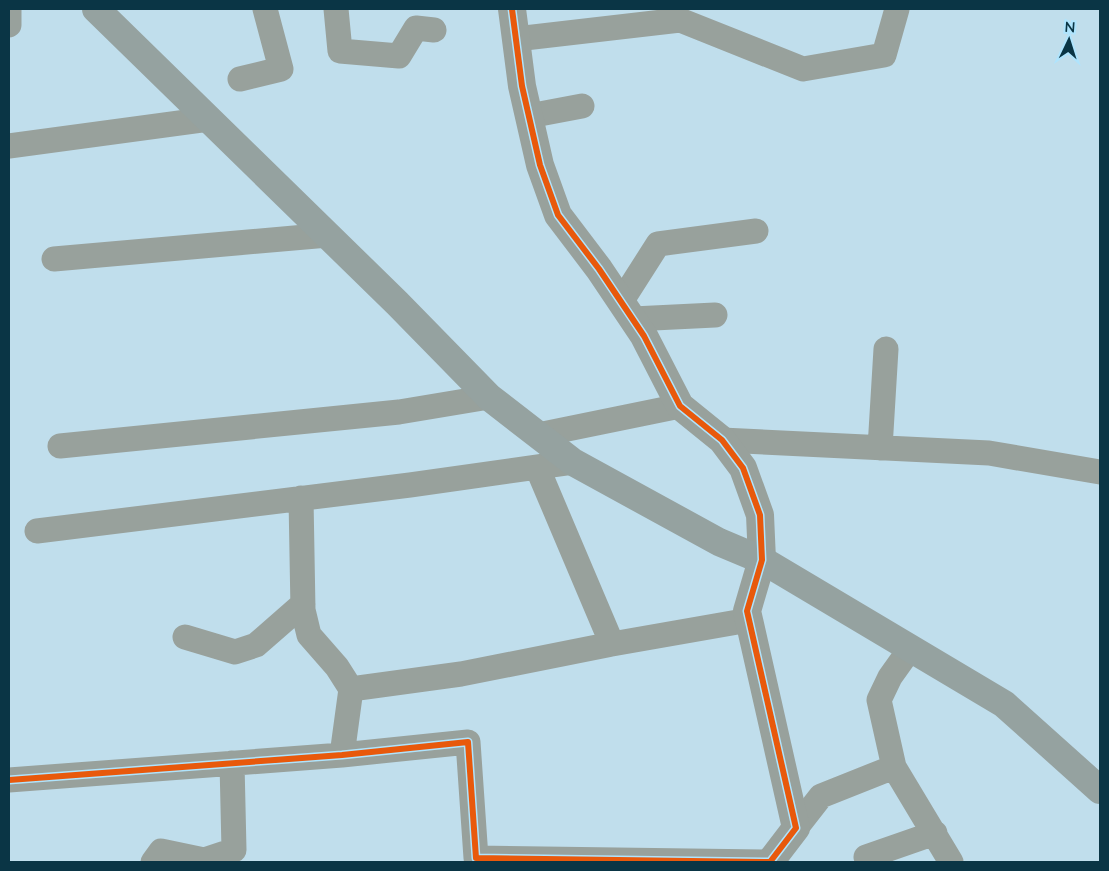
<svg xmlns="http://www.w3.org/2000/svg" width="1109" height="871" font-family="Lato,sans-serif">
  <rect width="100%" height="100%" fill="#c0deec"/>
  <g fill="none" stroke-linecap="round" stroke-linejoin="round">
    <!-- minor -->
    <path stroke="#98a19c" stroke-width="25" d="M336 9 340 51 399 56 416 28 434 30
      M9 25V9
      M516 39 680 20 803 69 884 55 897 9
      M240 79 281 69 265 9
      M529 116 582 106
      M9 146 209 119
      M54 259 328 235
      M621 302 658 244 756 231
      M633 319 715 315
      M538 435 680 406
      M722 440 989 453 1100 472
      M60 446 399 412 489 397
      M880 448 886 349
      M537 467 612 644
      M301 498 303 610 309 635 337 667 351 689 342 755
      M37 531 410 485 573 462
      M185 637 235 652 256 645 303 604
      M351 689 461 674 612 644 749 620
      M894 767 879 700 890 677 910 649
      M9 780 342 755 468 742 476 858 771 862
      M796 828 821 796 894 767 951 862
      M866 857 935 833
      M153 862 161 851 204 860 234 850 232 763"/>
    <!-- tertiary -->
    <path stroke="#98a19c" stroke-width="28" d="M512 9 522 86 540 165 558 215 599 269 644 336 680 406 722 440 743 468 760 515 762 560 747 611 796 828 770 862"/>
    <!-- primary -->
    <path stroke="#95a2a0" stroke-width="28" d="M96 9 397 303 489 397 573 462 719 542 762 560 1004 704 1100 790"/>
    <!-- cycleway casing -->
    <g stroke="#afe4fd" stroke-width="9">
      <path id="cycleway" d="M512 9 522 86 540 165 558 215 599 269 644 336 680 406 722 440 743 468 760 515 762 560 747 611 796 828 770 862
        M9 780 342 755 468 742 476 858 771 862"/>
    </g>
    <!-- cycleway -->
    <use href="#cycleway" stroke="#e8590c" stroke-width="6"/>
  </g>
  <!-- border -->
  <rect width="1109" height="871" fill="none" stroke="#0a3545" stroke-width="20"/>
  <!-- north arrow -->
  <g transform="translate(1069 40) rotate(4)" stroke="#afe4fd" stroke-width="4" paint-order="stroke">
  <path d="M0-4L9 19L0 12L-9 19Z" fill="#0a3545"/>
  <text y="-8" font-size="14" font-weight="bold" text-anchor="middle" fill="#0a3545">N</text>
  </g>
</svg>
